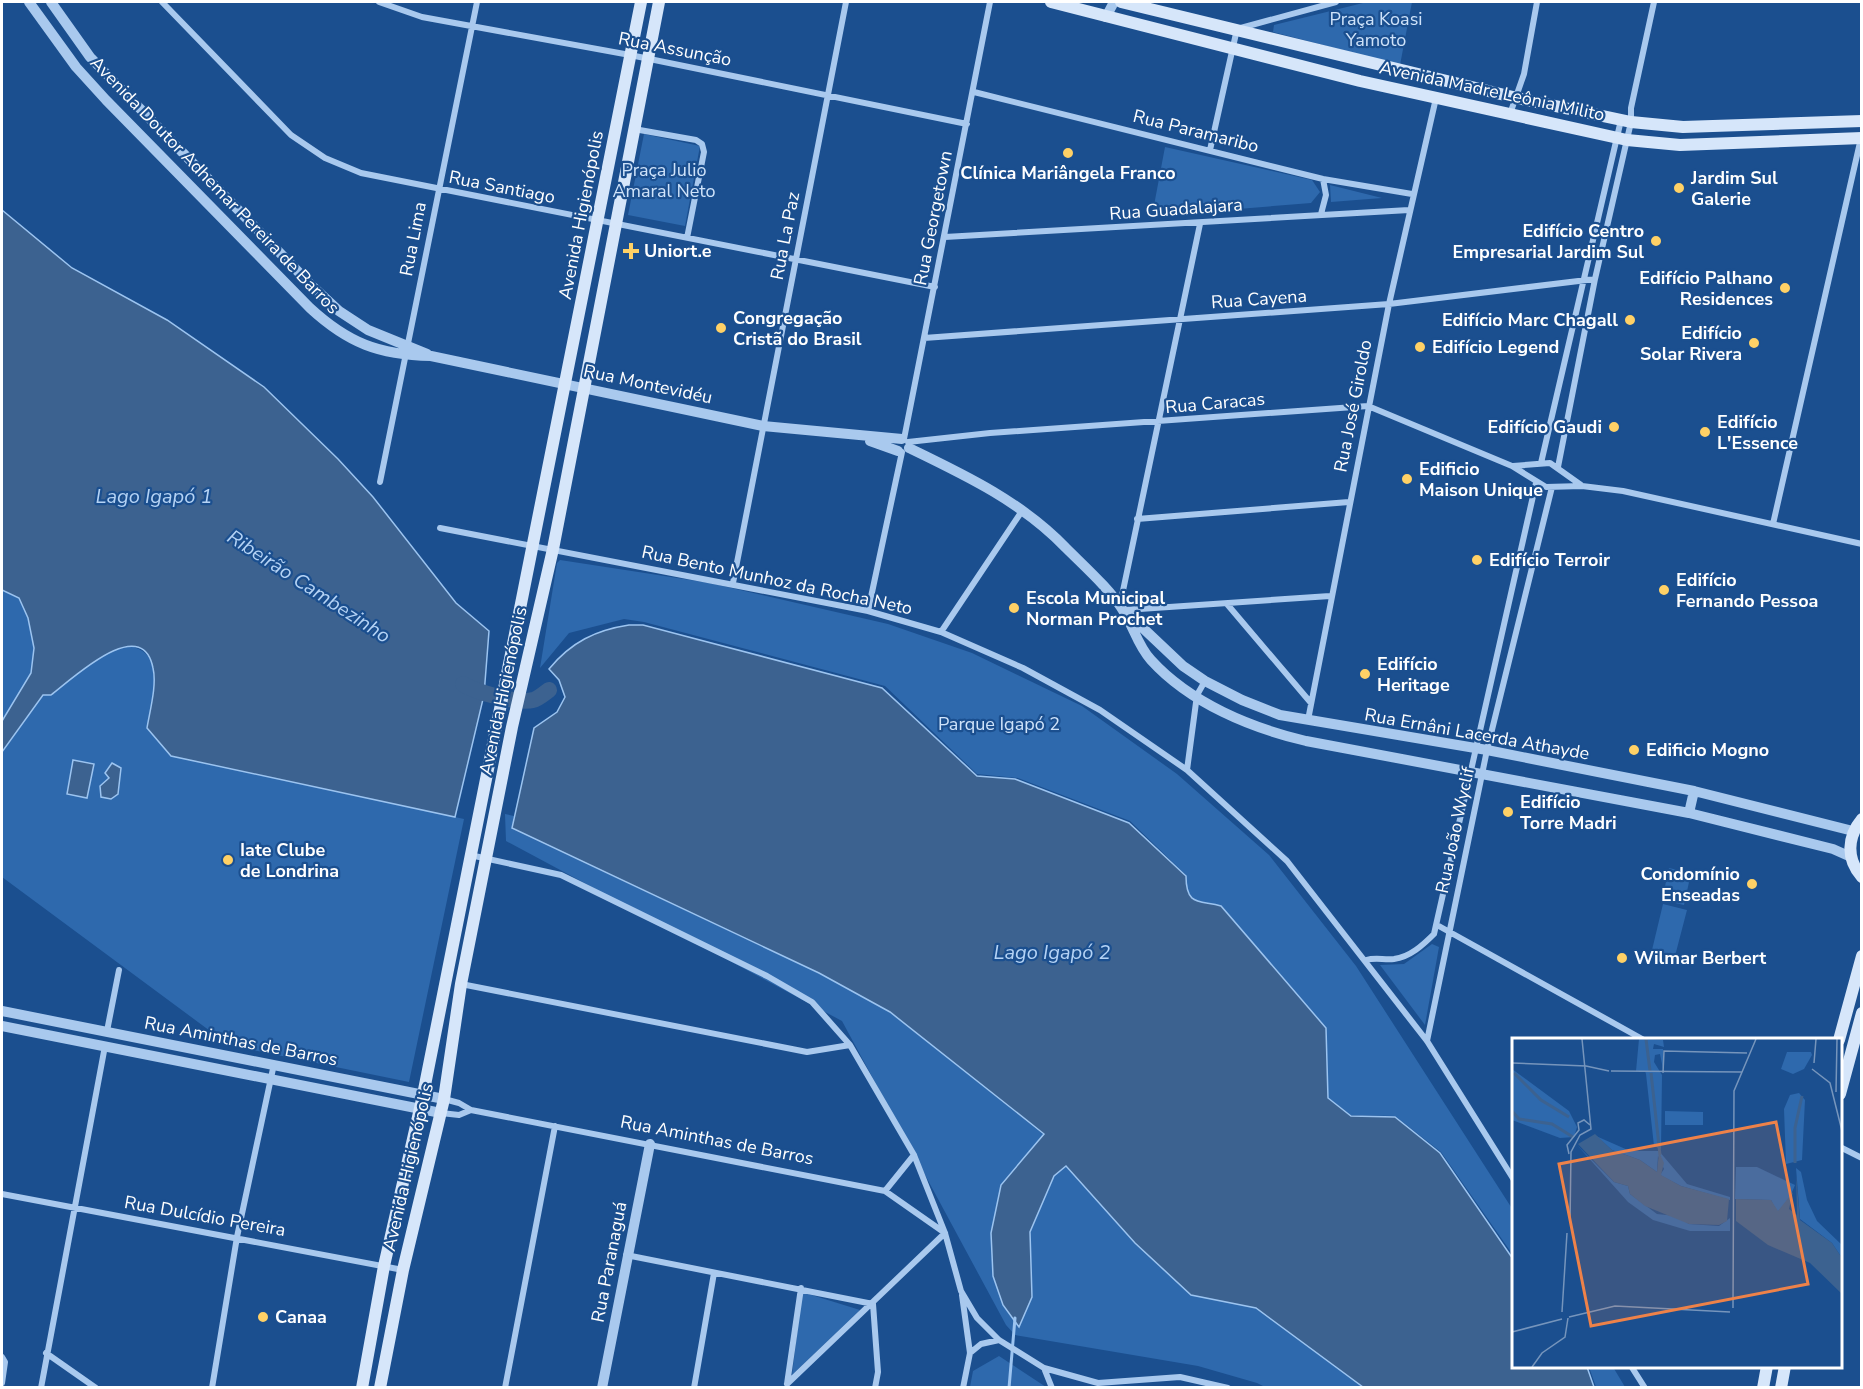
<svg xmlns="http://www.w3.org/2000/svg" width="1863" height="1389" font-family="'Nunito Sans',sans-serif">
  <rect width="100%" height="100%" fill="#1b4f8f"/>
  <!-- green -->
  <path fill="#2e69ad" d="M1367 2H1412L1400 65 1273 32 1274 25Z
    M644 134 700 146 685 226 628 215Z
    M1165 147 1312 180 1320 192 1311 203 1152 216Z
    M1330 185 1382 198 1331 202Z
    M560 560 710 583 888 624 972 653 1082 706 1177 774 1269 855 1356 966 1513 1210V1255L1441 1152 1395 1116 1351 1115 1328 1098 1325 1028 1222 907C1201 899 1186 907 1186 875L1130 821 1018 778 977 774 885 686 644 622 624 619 569 633 540 668 557 563Z
    M2 590 19 598 28 618 34 648 31 673 2 721Z
    M127 646C168 650 151 698 148 727L171 756 464 819 409 1082 229 1045 2 877V752L43 695 114 649Z
    M505 814 514 816 512 829 819 973 890 1012 1044 1135 1032 1148 1019 1326 1032 1297 1030 1233 1054 1176 1066 1166 1135 1243 1191 1295 1256 1308 1363 1387H1265L1257 1383 1198 1366 1015 1335 1006 1325 842 1021 506 841Z
    M1669 868 1691 873 1684 905 1662 900Z
    M1663 904 1687 910 1675 956 1652 950Z
    M1432 944 1439 947 1425 1025 1380 965 1404 964Z
    M802 1292 860 1310 792 1375Z
    M999 1356 1046 1387H970L973 1371Z
    M1589 1367H1613L1625 1387H1596Z"/>
  <!-- water -->
  <path fill="#3c6290" stroke="#9cc4f0" stroke-width="1.5" d="M2 210 72 268 167 320 264 387 338 459 373 497 456 603 489 631 484 695 455 817 171 756 147 728C150 710 157 685 153 668 142 612 71 680 51 695H43L2 752V721L31 673 34 648 28 618 19 598 2 590Z
    M629 625H643L882 688 977 776 1015 779 1129 823 1186 876C1186 907 1200 900 1221 906L1326 1028 1328 1098 1351 1116 1395 1117 1440 1153 1513 1259 1514 1366 1587 1367 1594 1387H1363L1256 1308 1191 1295 1135 1243 1066 1166 1054 1176 1030 1232 1032 1297 1019 1327 1003 1305 993 1276 991 1233 1001 1185 1044 1134 890 1012 819 973 512 828 534 728 557 712 565 697 559 680 549 669C571 642 596 630 629 625Z
    M73 760 94 764 87 798 67 794Z
    M112 763 121 768 118 794 111 799 101 797 100 786 109 778 105 773Z"/>
  <g fill="none" stroke-linecap="round" stroke-linejoin="round">
    <!-- stream -->
    <path stroke="#9cc4f0" stroke-width="3" d="M1009 1388 1015 1318"/>
    <!-- river -->
    <path stroke="#3c6290" stroke-width="16" d="M463 684C475 692 518 704 533 700 538 699 545 693 549 690"/>
    <!-- minor -->
    <path stroke="#a9c9ee" stroke-width="6" d="M162 2 291 135 325 158 361 173 935 287
      M379 2 422 17 630 55 967 124
      M974 92 1323 179 1412 194
      M1510 114 1524 74 1537 2
      M634 129 696 140 702 144 704 152 687 238
      M1210 150 1237 29 1336 2
      M1321 214 1326 195 1323 179
      M945 237 1409 210
      M924 338 1389 304 1595 279
      M904 439 990 2
      M908 442 990 433 1368 406 1512 466 1546 487 1582 486 1623 491 1862 544
      M1541 463 1621 120
      M1513 466 1550 463 1581 485
      M1558 467 1595 279 1631 122V108L1654 2
      M380 482 477 2
      M1137 519 1349 502
      M1773 524 1861 138
      M440 528 868 611 941 632 1023 668 1100 710 1187 770 1287 861 1427 1041 1514 1180
      M733 583 846 2
      M1227 604 1311 703
      M1120 605 1200 224
      M1125 610 1330 596
      M868 611 902 452
      M941 632 1022 511
      M1308 720 1389 304 1436 98
      M1187 770 1197 695 1205 681
      M470 855 561 875 767 976 812 1002 850 1045 914 1155 945 1233 961 1291 977 1318 999 1340 1044 1368 1098 1383 1180 1377 1228 1388
      M1437 925 1644 1040
      M1366 960C1376 957 1383 960 1394 959 1410 957 1423 945 1434 934L1536 483
      M461 984 807 1052 850 1045
      M107 1031 119 970
      M1427 1041 1487 750 1552 487
      M444 1099 459 1103 471 1110 885 1191 945 1233
      M441 1113 459 1115 471 1110
      M1840 1147 1862 1158
      M885 1191 914 1155
      M2 1194 403 1270
      M626 1255 873 1304
      M962 1295 970 1353 963 1388
      M873 1304 878 1372 875 1388
      M46 1353 96 1388
      M970 1353 981 1344 999 1340
      M2 1357 5 1362 2 1383
      M1631 1366 1645 1388
      M1044 1368 1052 1388
      M787 1384 945 1233
      M787 1384 801 1288
      M41 1388 105 1046
      M212 1388 237 1237 274 1064
      M505 1388 555 1126
      M694 1388 714 1273"/>
    <!-- tertiary -->
    <path stroke="#a9c9ee" stroke-width="10" d="M29 2 76 67 106 100 310 308C348 343 379 355 431 356L763 426 902 439
      M51 2 90 57 312 286 339 311 368 330 427 354
      M1106 17 1114 2
      M870 441 898 451
      M909 448C965 475 1022 502 1066 548 1084 566 1112 591 1124 612 1134 628 1138 646 1151 660 1190 703 1251 728 1306 741L1689 813 1833 849 1851 857
      M1128 614 1183 666 1205 681 1242 700 1280 715 1487 750 1694 791 1853 831
      M1689 813 1694 791
      M2 1011 444 1099
      M2 1026 441 1113
      M602 1388 650 1144"/>
    <!-- secondary -->
    <path stroke="#d6e6fa" stroke-width="12" d="M1051 2 1360 81 1627 140 1680 145 1862 138
      M1121 2 1517 98 1631 122 1683 127 1862 121
      M1862 819C1847 837 1846 859 1862 877
      M1839 1040 1862 956
      M1840 1094 1862 1013
      M362 1388 384 1266 423 1095 641 2
      M380 1388 403 1270 444 1099 461 984 512 727 553 549 659 2
      M1763 1388 1767 1366
      M1781 1388 1785 1366"/>
  </g>
  <!-- markers -->
  <g fill="#ffd166" stroke="#1b4f8f" stroke-width="2">
    <circle cx="1068" cy="153" r="6"/>
    <circle cx="1679" cy="188" r="6"/>
    <circle cx="1656" cy="241" r="6"/>
    <path d="M628 242h6v6h6v6h-6v6h-6v-6h-6v-6h6z"/>
    <circle cx="1785" cy="288" r="6"/>
    <circle cx="1630" cy="320" r="6"/>
    <circle cx="721" cy="328" r="6"/>
    <circle cx="1754" cy="343" r="6"/>
    <circle cx="1420" cy="347" r="6"/>
    <circle cx="1614" cy="427" r="6"/>
    <circle cx="1705" cy="432" r="6"/>
    <circle cx="1407" cy="479" r="6"/>
    <circle cx="1477" cy="560" r="6"/>
    <circle cx="1664" cy="590" r="6"/>
    <circle cx="1014" cy="608" r="6"/>
    <circle cx="1365" cy="674" r="6"/>
    <circle cx="1634" cy="750" r="6"/>
    <circle cx="1508" cy="812" r="6"/>
    <circle cx="228" cy="860" r="6"/>
    <circle cx="1752" cy="884" r="6"/>
    <circle cx="1622" cy="958" r="6"/>
    <circle cx="263" cy="1317" r="6"/>
  </g>
  <g text-anchor="middle" stroke-width="4.5" stroke-linejoin="round" paint-order="stroke">
    <!-- park labels -->
    <g font-size="18" fill="#cfe3fa" stroke="#1b4f8f">
      <text x="1376" y="25">Praça Koasi<tspan x="1376" dy="21">Yamoto</tspan></text>
      <text x="664" y="176">Praça Julio<tspan x="664" dy="21">Amaral Neto</tspan></text>
      <text x="999" y="730">Parque Igapó 2</text>
    </g>
    <!-- street labels -->
    <g font-size="18" fill="#fff" stroke="#1b4f8f">
      <text transform="translate(675 49) rotate(11)" y="6">Rua Assunção</text>
      <text transform="translate(1492 91) rotate(12)" y="6">Avenida Madre Leônia Milito</text>
      <text transform="translate(1196 131) rotate(14)" y="6">Rua Paramaribo</text>
      <text transform="translate(215 185) rotate(46)" y="6">Avenida Doutor Adhemar Pereira de Barros</text>
      <text transform="translate(502 187) rotate(11)" y="6">Rua Santiago</text>
      <text transform="translate(1176 209) rotate(-4)" y="6">Rua Guadalajara</text>
      <text transform="translate(581 215) rotate(-79)" y="6">Avenida Higienópolis</text>
      <text transform="translate(933 218) rotate(-79)" y="6">Rua Georgetown</text>
      <text transform="translate(785 236) rotate(-79)" y="6">Rua La Paz</text>
      <text transform="translate(413 239) rotate(-79)" y="6">Rua Lima</text>
      <text transform="translate(1259 299) rotate(-4)" y="6">Rua Cayena</text>
      <text transform="translate(648 384) rotate(12)" y="6">Rua Montevidéu</text>
      <text transform="translate(1215 403) rotate(-5)" y="6">Rua Caracas</text>
      <text transform="translate(1353 406) rotate(-79)" y="6">Rua José Giroldo</text>
      <text transform="translate(777 580) rotate(12)" y="6">Rua Bento Munhoz da Rocha Neto</text>
      <text transform="translate(503 691) rotate(-78)" y="6">Avenida Higienópolis</text>
      <text transform="translate(1477 734) rotate(10)" y="6">Rua Ernâni Lacerda Athayde</text>
      <text transform="translate(1455 830) rotate(-78)" y="6">Rua João Wyclif</text>
      <text transform="translate(241 1041) rotate(11)" y="6">Rua Aminthas de Barros</text>
      <text transform="translate(717 1140) rotate(11)" y="6">Rua Aminthas de Barros</text>
      <text transform="translate(408 1167) rotate(-77)" y="6">Avenida Higienópolis</text>
      <text transform="translate(205 1216) rotate(10)" y="6">Rua Dulcídio Pereira</text>
      <text transform="translate(609 1262) rotate(-79)" y="6">Rua Paranaguá</text>
    </g>
    <!-- poi labels -->
    <g font-size="18" font-weight="bold" fill="#fff" stroke="#1b4f8f" text-anchor="start">
      <text x="1068" y="179" text-anchor="middle">Clínica Mariângela Franco</text>
      <text x="1691" y="184">Jardim Sul<tspan x="1691" dy="21">Galerie</tspan></text>
      <text x="1644" y="237" text-anchor="end">Edifício Centro<tspan x="1644" dy="21">Empresarial Jardim Sul</tspan></text>
      <text x="644" y="257">Uniort.e</text>
      <text x="1773" y="284" text-anchor="end">Edifício Palhano<tspan x="1773" dy="21">Residences</tspan></text>
      <text x="733" y="324">Congregação<tspan x="733" dy="21">Cristã do Brasil</tspan></text>
      <text x="1618" y="326" text-anchor="end">Edifício Marc Chagall</text>
      <text x="1742" y="339" text-anchor="end">Edifício<tspan x="1742" dy="21">Solar Rivera</tspan></text>
      <text x="1432" y="353">Edifício Legend</text>
      <text x="1717" y="428">Edifício<tspan x="1717" dy="21">L'Essence</tspan></text>
      <text x="1602" y="433" text-anchor="end">Edifício Gaudi</text>
      <text x="1419" y="475">Edificio<tspan x="1419" dy="21">Maison Unique</tspan></text>
      <text x="1489" y="566">Edifício Terroir</text>
      <text x="1676" y="586">Edifício<tspan x="1676" dy="21">Fernando Pessoa</tspan></text>
      <text x="1026" y="604">Escola Municipal<tspan x="1026" dy="21">Norman Prochet</tspan></text>
      <text x="1377" y="670">Edifício<tspan x="1377" dy="21">Heritage</tspan></text>
      <text x="1646" y="756">Edificio Mogno</text>
      <text x="1520" y="808">Edifício<tspan x="1520" dy="21">Torre Madri</tspan></text>
      <text x="240" y="856">Iate Clube<tspan x="240" dy="21">de Londrina</tspan></text>
      <text x="1740" y="880" text-anchor="end">Condomínio<tspan x="1740" dy="21">Enseadas</tspan></text>
      <text x="1634" y="964">Wilmar Berbert</text>
      <text x="275" y="1323">Canaa</text>
    </g>
    <!-- water labels -->
    <g font-size="20" font-style="italic" fill="#b5d3f5" stroke="#1b4f8f">
      <text x="154" y="503">Lago Igapó 1</text>
      <text transform="translate(309 586) rotate(33)" y="7">Ribeirão Cambezinho</text>
      <text x="1052" y="959">Lago Igapó 2</text>
    </g>
  </g>
  <!-- overview -->
  <g transform="translate(1512 1038)">
    <rect width="330" height="330" fill="#1b4f8f"/>
    <path d="M127 1 151 2 152 9 142 6 141 11H151V31L148 16 143 17 142 24 150 37 149 111 142 108 134 36 133 33H124ZM275 14H299L300 17 292 31 281 36 269 31ZM0 31 57 73 65 89 62 99 48 100 0 82ZM287 55 293 62 290 122 274 126 272 71 278 57ZM153 73 191 74V87H153ZM84 98 118 113H147L175 146 218 159V162L169 148 148 137 152 131 146 118 145 134 128 122 100 112ZM65 107 102 144 116 148 118 156 145 176 164 178 177 186 207 188 218 180V193H178L141 182 116 164ZM224 129H245L283 147 275 166 265 174 259 162 223 161ZM284 130 289 134 295 162 305 183 330 207V220L320 205 288 181Z" fill="#2e69ad"/>
    <path d="M83 96 100 112 128 122 145 134 147 114 152 125 149 137 169 148 217 161 215 183 207 187 177 186 133 168 118 156 116 148 102 144 66 106ZM284 137 288 182 320 205 330 220V256L298 225 256 207 224 183V161L259 162 266 173 281 154 277 171 285 177Z" fill="#3c6290"/>
    <path fill="none" stroke="#3c6290" stroke-width="3" d="M134 1 138 33M2 35 29 62 57 79M139 35 148 117M0 73 7 81 40 86 61 99M283 125V90L290 58"/>
    <path fill="none" stroke="#7695bc" stroke-width="1.5" d="M0 25 74 28 97 33M302 25 304 1M300 31 318 45 330 93M99 33 230 34M151 35 152 13 235 15M324 54 325 1M57 116 55 107 67 92 66 85 72 82 78 87M58 185 59 114 68 97 79 91 70 1M221 270 222 53 244 1M50 274 55 195M57 279 103 268 218 274M0 294 50 281M20 329 30 315 53 299 56 280"/>
    <path fill="#ee8249" fill-opacity="0.15" stroke="#ee8249" stroke-width="3" d="M264 84 296 246 79 288 47 126Z"/>
    <rect width="330" height="330" fill="none" stroke="#fff" stroke-width="3"/>
  </g>
  <!-- border -->
  <rect width="1863" height="1389" fill="none" stroke="#ffffff" stroke-width="6"/>
</svg>
